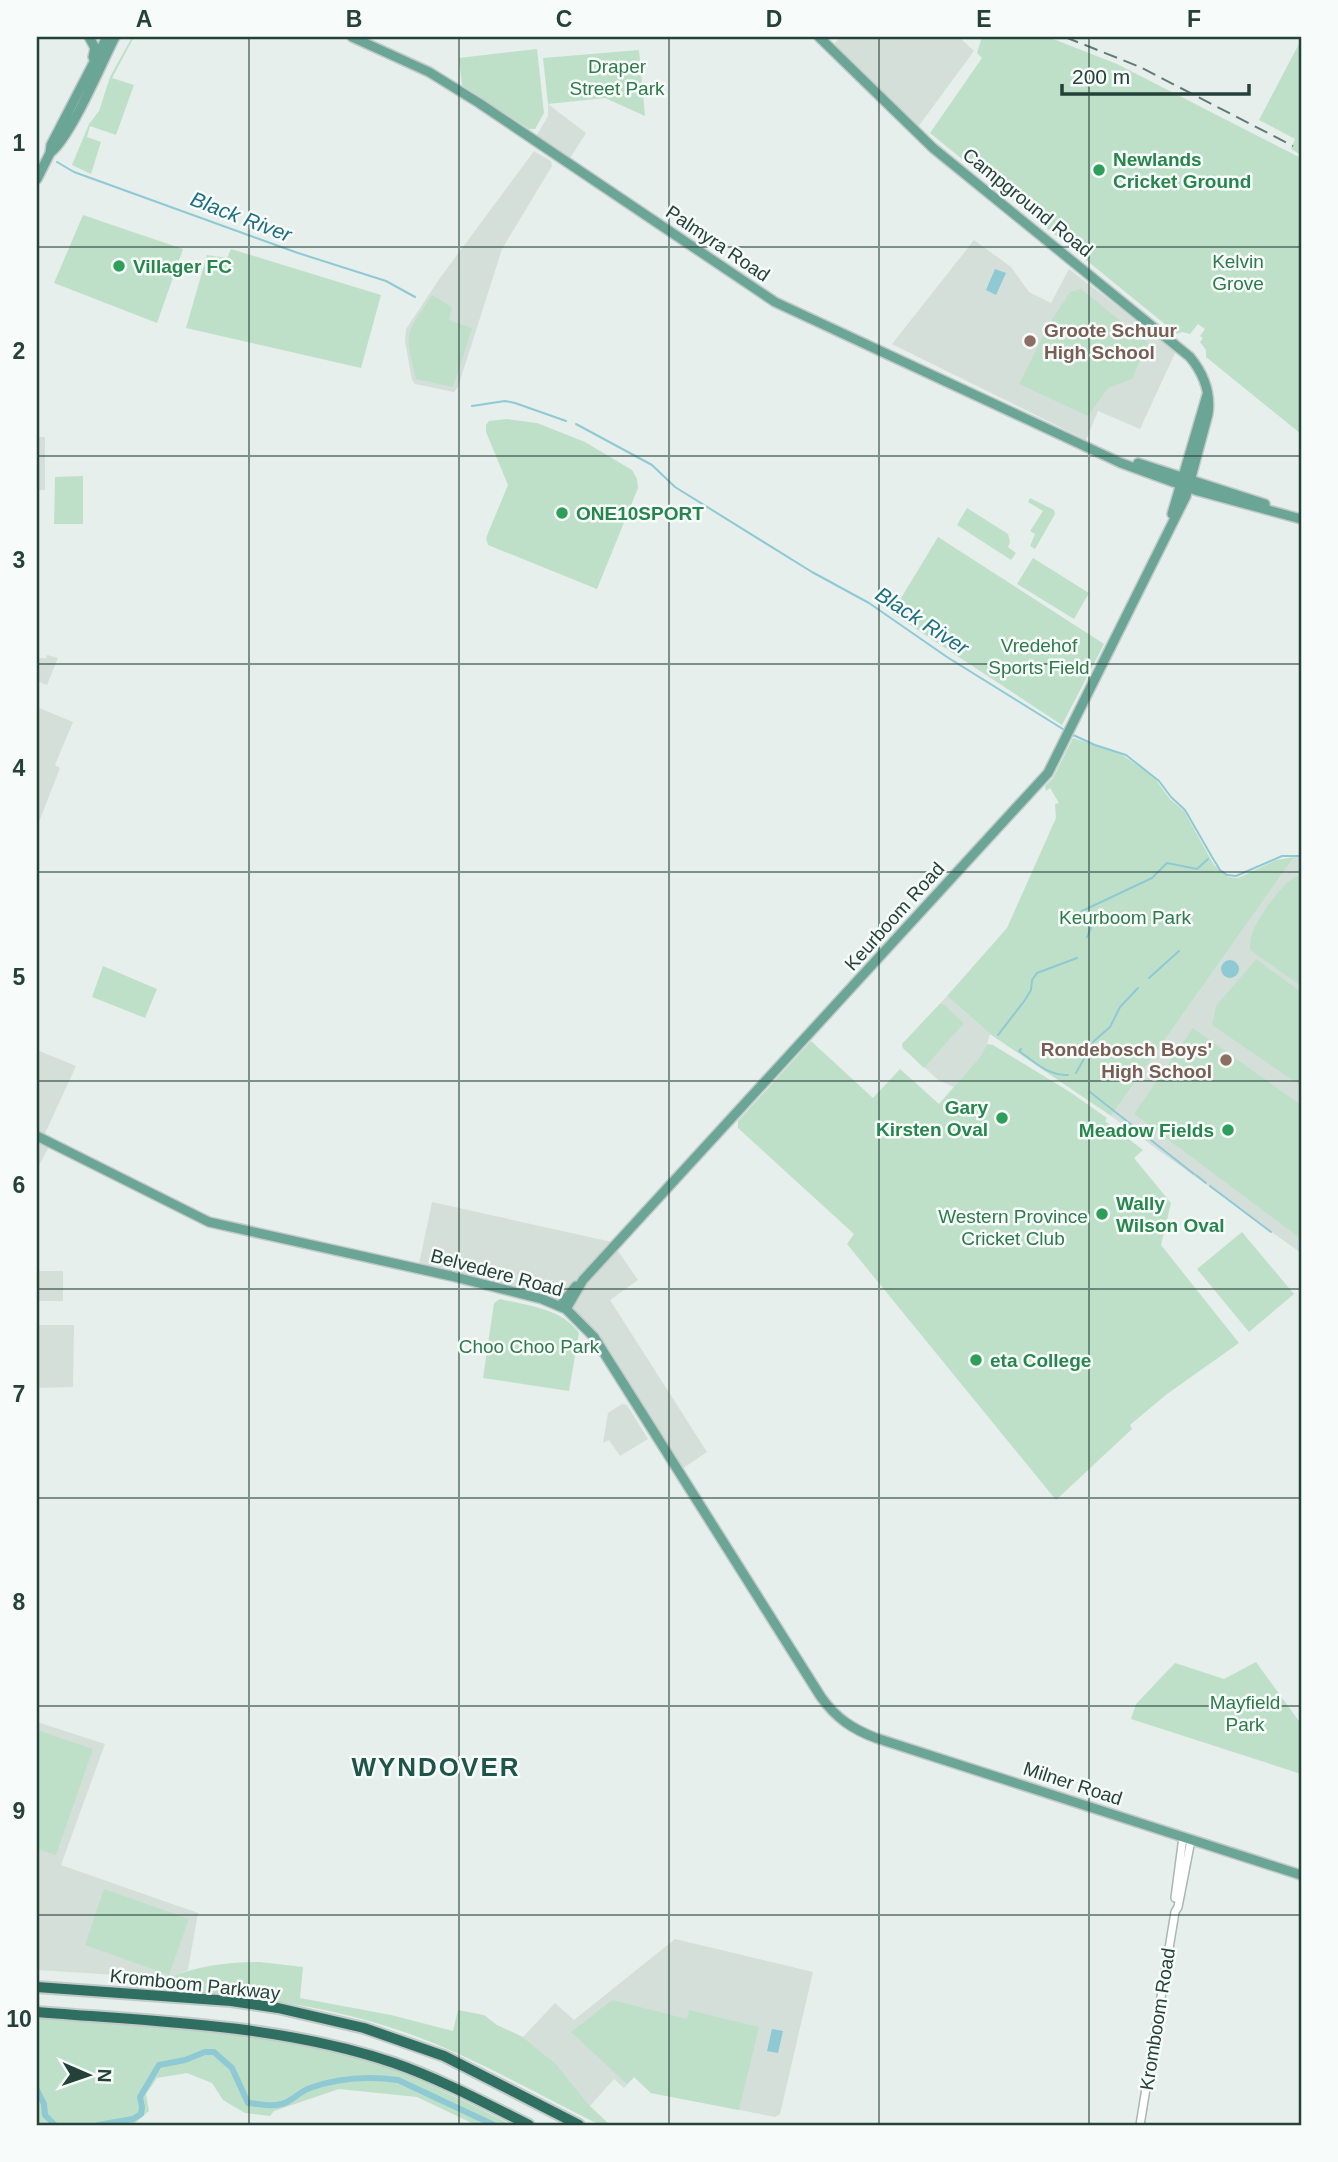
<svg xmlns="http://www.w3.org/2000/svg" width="1338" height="2162" font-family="Helvetica,sans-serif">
  <rect width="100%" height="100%" fill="#e6efeb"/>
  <!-- built -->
  <path fill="#d4dfda" d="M841 37H959L974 51 915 131 830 48Z
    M548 104 586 133 567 163 534 140 548 116Z
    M534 151 551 161 552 166 502 249 458 387 454 392 415 384 412 380 405 341 406 329 440 278Z
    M974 240 1011 267 1029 292 1051 303 1069 269 1176 351 1140 429 1098 411 1086 440 892 344Z
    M37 437H45V490H37Z
    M47 655 58 658 47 685 37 681V658H46Z
    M37 707 73 722 55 765 60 768 37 827Z
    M1294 857H1301V1253L1111 1116Z
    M947 996 990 1034 987 1044 980 1057 954 1087 938 1080 903 1048 902 1044Z
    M37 1050 76 1066 43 1138 51 1143 38 1167V1191Z
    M432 1202 612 1242 638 1280 610 1300 707 1452 679 1471 594 1337 566 1309 418 1269Z
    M37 1271H63V1301H37Z
    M37 1325H74L73 1387 37 1388Z
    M622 1404 627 1405 648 1439 620 1456 609 1440 603 1443 608 1413Z
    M37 1722 105 1744 61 1865 198 1913 188 1970 166 1978 37 1970Z
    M675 1939 813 1972 780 2114 775 2117 651 2093 634 2077 624 2088 614 2079 590 2106 556 2064 523 2037 555 2003 574 2020Z"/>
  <!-- green -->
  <path fill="#bfe0c8" d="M132 37H134L112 78 134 85 116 135 90 126 87 137 101 142 91 174 72 165 89 124 99 111 110 77Z
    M982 37H1048L1117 64 1301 158V434L1206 357V350L1200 342 1203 338 1200 336 1205 329 1198 324 1190 334 1182 332 1177 334 930 133 982 58 977 53Z
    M1301 40V155L1291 149 1295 139 1259 120Z
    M537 49 544 113 535 129H529L462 85 459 58Z
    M639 50 645 116 605 98 548 104 543 58Z
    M83 215 183 249 157 323 54 283Z
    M231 249 381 295 361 368 186 328 207 255 227 258Z
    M1081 289 1148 343 1132 379 1108 388 1088 416 1019 384 1049 324 1070 292Z
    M432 295 452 307 449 320 472 328 453 387 416 379C404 331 405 336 432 295Z
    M507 419 537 423 585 442 632 470 637 479 638 488 597 589 488 545 486 538 508 485 486 432V425L489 421Z
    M83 476V524H54L55 477Z
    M1030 498 1054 510 1055 514 1035 549 1030 546 1035 534 1030 531 1043 511 1028 502Z
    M967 508 1008 534 1010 542 1008 547 1016 553 1011 560 957 525Z
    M938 537 1104 644 1062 725 892 613Z
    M1033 558 1089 593 1074 619 1017 584Z
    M1073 738 1121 754 1153 776 1170 799 1184 811 1214 865 1228 877 1238 878 1276 860 1294 857 1111 1116 990 1034 947 996 1007 928 1056 818 1055 804 1059 803 1050 788 1046 791 1045 786 1053 778Z
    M1301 875V986L1250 950C1250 944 1250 939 1252 933 1258 918 1285 877 1301 875Z
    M1256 959 1301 992V1086L1212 1025 1216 1006Z
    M103 966 157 989 145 1018 92 997Z
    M940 1004H943L964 1023 924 1068 903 1048 902 1044Z
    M1193 1028 1301 1105V1239L1134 1114Z
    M811 1041 873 1098 900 1069 939 1104 980 1057 987 1044 993 1045 1070 1092 1107 1118 1105 1121 1143 1150 1134 1158 1171 1203 1161 1245 1239 1343 1167 1394 1130 1425 1132 1429 1056 1500 847 1244 854 1234 738 1128V1121Z
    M1242 1232 1294 1294 1249 1332 1197 1269Z
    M500 1299C528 1306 561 1308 579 1333L569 1391 483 1378 494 1303Z
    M1256 1662 1301 1724V1774L1131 1719 1136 1704 1175 1663 1224 1679Z
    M37 1730 93 1749 56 1855 37 1849Z
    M104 1889 189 1919 169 1975 85 1945Z
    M260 1962 303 1967 300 1998 391 2015 453 2031 458 2010 484 2015 497 2025 523 2037 556 2064 590 2106 610 2125H600C537 2094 474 2057 407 2033 328 2005 248 1996 165 1988L166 1978C199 1966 225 1962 260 1962Z
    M612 2000 687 2019 689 2010 759 2027 739 2110 651 2093 634 2077 627 2084 571 2032Z
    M37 2016C144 2025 257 2026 360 2058 414 2075 463 2100 512 2125H476L417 2097 339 2089 274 2111 270 2116 245 2113 223 2100 212 2083 187 2073 157 2078 146 2094 149 2111 133 2125H37Z"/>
  <!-- water -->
  <path fill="#8ec9d4" d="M995 269 1006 273 996 295 986 290Z
    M1221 969a9 9 0 1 1 18 0a9 9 0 1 1-18 0Z
    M772 2029 783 2031 778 2053 767 2051Z"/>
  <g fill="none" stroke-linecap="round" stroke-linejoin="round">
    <!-- stream -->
    <path stroke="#8ec9d4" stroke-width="2" d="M57 162 74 172 298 253 386 281 415 297
      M472 406 505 401 515 403 566 421
      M576 424 652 465 675 487 812 572 869 603 947 657 1066 731
      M1071 734 1095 745 1126 755 1159 781 1171 797 1185 810 1212 857 1220 870 1227 875 1236 876 1282 856H1301
      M1087 937 1091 928 1080 914 1082 911 1152 878 1167 863 1197 869 1208 859
      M1149 978 1179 951
      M998 1035 1025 1000 1031 990 1032 980 1037 973 1077 958
      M1021 1049 1019 1051C1035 1062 1048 1076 1068 1075
      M1076 1073 1094 1041 1110 1027 1120 1007 1138 988
      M1090 1092 1194 1174
      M1196 1175 1206 1183
      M1210 1186 1271 1232"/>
    <!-- canal -->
    <path stroke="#8ec9d4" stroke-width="6" d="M37 2090 44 2104 45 2115 55 2125
      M98 2125 133 2119 141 2114 142 2107 140 2097 159 2065 185 2060 205 2052H214L232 2068 248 2103C261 2104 275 2108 287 2102 295 2098 301 2091 310 2088 338 2078 369 2076 398 2080L494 2125"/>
    <!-- minor casing -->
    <g stroke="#a8b8b2" stroke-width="10">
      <path id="minor" d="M1175 1898 1183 1837
        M1140 2125 1175 1912 1178 1907 1191 1840"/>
    </g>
    <!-- major casing -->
    <g stroke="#c2cac8" stroke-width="12">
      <path id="major" d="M89 37 95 48 93 57
        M352 37 429 72 479 103 775 302 1121 463 1198 491 1301 519
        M50 153C71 137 101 64 115 37
        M37 179 50 153 51 145 107 37
        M1138 463 1265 504
        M1172 514 1207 395
        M37 1136 209 1222 451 1276 542 1299 566 1309 594 1337 821 1697C836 1718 852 1729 876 1738L1301 1875
        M560 1306 576 1286
        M566 1309 583 1280 1048 773 1186 496 1208 414C1211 393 1203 373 1190 357L933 148 819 37"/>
    </g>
    <!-- highway casing -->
    <g stroke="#c2cac8" stroke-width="14">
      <path id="highway" d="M37 1987 231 2001 278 2008 364 2028 444 2056 579 2125
        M37 2012C157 2022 279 2024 394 2063 440 2079 485 2103 529 2125"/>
    </g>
    <!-- minor -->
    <use href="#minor" stroke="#fff" stroke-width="7"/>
    <!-- major -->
    <use href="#major" stroke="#6aa596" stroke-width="9"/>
    <!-- highway -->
    <use href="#highway" stroke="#2f6f62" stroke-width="10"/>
    <!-- rail -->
    <path stroke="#5f7d75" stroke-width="2" stroke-dasharray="14 7" stroke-linecap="butt" d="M1065 37 1140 67 1293 146"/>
  </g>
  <!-- grid -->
  <path fill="none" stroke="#24423a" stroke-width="2" stroke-opacity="0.55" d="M249 37V2125M459 37V2125M669 37V2125M879 37V2125M1089 37V2125M37 247H1301M37 456H1301M37 664H1301M37 872H1301M37 1081H1301M37 1289H1301M37 1498H1301M37 1706H1301M37 1915H1301"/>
  <!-- markers -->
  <g fill="#2e9e5b" stroke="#f7fbf9" stroke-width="2.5">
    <circle cx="1099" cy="170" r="7"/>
    <circle cx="119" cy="266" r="7"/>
    <circle cx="562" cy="513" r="7"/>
    <circle cx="1002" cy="1118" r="7"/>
    <circle cx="1228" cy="1130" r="7"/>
    <circle cx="1102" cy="1214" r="7"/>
    <circle cx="976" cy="1360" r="7"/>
  </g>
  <g fill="#8d6e63" stroke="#f7fbf9" stroke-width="2.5">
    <circle cx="1030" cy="341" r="7"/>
    <circle cx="1226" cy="1060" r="7"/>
  </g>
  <g text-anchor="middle" stroke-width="5" stroke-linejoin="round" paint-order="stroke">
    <!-- park labels -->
    <g font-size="19" fill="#2d7a4b" stroke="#f7fbf9">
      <text x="617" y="73">Draper<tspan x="617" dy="22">Street Park</tspan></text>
      <text x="1238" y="268">Kelvin<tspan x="1238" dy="22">Grove</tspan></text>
      <text x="1039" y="652">Vredehof<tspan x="1039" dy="22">Sports Field</tspan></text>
      <text x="1125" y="924">Keurboom Park</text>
      <text x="1013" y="1223">Western Province<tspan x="1013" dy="22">Cricket Club</tspan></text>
      <text x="529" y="1353">Choo Choo Park</text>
      <text x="1245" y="1709">Mayfield<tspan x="1245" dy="22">Park</tspan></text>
    </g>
    <!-- leisure labels -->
    <g font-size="19" font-weight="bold" fill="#27864d" stroke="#f7fbf9" text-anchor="start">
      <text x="1113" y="166">Newlands<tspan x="1113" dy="22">Cricket Ground</tspan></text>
      <text x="133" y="273">Villager FC</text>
      <text x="576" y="520">ONE10SPORT</text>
      <text x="988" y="1114" text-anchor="end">Gary<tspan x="988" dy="22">Kirsten Oval</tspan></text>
      <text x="1214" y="1137" text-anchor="end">Meadow Fields</text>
      <text x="1116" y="1210">Wally<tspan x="1116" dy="22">Wilson Oval</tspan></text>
      <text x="990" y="1367">eta College</text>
    </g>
    <!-- street labels -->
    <g font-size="19" fill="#24423a" stroke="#f7fbf9">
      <text transform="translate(1028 202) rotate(39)" y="7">Campground Road</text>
      <text transform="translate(718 243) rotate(34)" y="7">Palmyra Road</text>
      <text transform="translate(894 916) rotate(-48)" y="7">Keurboom Road</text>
      <text transform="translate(497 1272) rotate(15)" y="7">Belvedere Road</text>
      <text transform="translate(1073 1783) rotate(18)" y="7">Milner Road</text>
      <text transform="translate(195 1984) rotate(6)" y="7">Kromboom Parkway</text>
      <text transform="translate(1157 2019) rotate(-81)" y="7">Kromboom Road</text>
    </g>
    <!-- education labels -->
    <g font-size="19" font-weight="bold" fill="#785e54" stroke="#f7fbf9" text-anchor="start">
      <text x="1044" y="337">Groote Schuur<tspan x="1044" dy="22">High School</tspan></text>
      <text x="1212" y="1056" text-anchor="end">Rondebosch Boys'<tspan x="1212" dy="22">High School</tspan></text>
    </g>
    <!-- water labels -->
    <g font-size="21" font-style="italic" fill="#1c6f80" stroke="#f7fbf9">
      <text transform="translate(241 217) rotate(21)" y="7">Black River</text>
      <text transform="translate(922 621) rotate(33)" y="7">Black River</text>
    </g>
    <!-- district labels -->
    <g font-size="26" font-weight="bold" letter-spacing="2" fill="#1f5548" stroke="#f7fbf9">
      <text x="436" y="1776">WYNDOVER</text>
    </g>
  </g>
  <!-- border -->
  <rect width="1338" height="2162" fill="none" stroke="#f7fbf9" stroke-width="77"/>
  <!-- north arrow -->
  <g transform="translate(88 2075) rotate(92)" stroke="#f7fbf9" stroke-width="5" paint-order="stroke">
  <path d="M0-5L12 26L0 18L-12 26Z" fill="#24423a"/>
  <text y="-10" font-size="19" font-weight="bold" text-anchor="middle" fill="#24423a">N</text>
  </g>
  <!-- scale -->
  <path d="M1062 84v10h187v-10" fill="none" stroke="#24423a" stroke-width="3.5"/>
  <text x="1072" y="84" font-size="21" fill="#24423a" stroke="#f7fbf9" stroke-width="5" paint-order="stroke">200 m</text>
  <rect x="38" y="38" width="1262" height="2086" fill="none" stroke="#24423a" stroke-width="2.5"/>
  <g font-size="23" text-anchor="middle" font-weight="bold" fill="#24423a">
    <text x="144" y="27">A</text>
    <text x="354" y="27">B</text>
    <text x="564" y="27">C</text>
    <text x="774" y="27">D</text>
    <text x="984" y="27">E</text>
    <text x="1194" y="27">F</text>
    <text x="19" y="151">1</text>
    <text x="19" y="359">2</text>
    <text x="19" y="568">3</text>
    <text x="19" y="776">4</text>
    <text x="19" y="985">5</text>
    <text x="19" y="1193">6</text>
    <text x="19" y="1402">7</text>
    <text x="19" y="1610">8</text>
    <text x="19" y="1819">9</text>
    <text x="19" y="2027">10</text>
  </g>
</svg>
